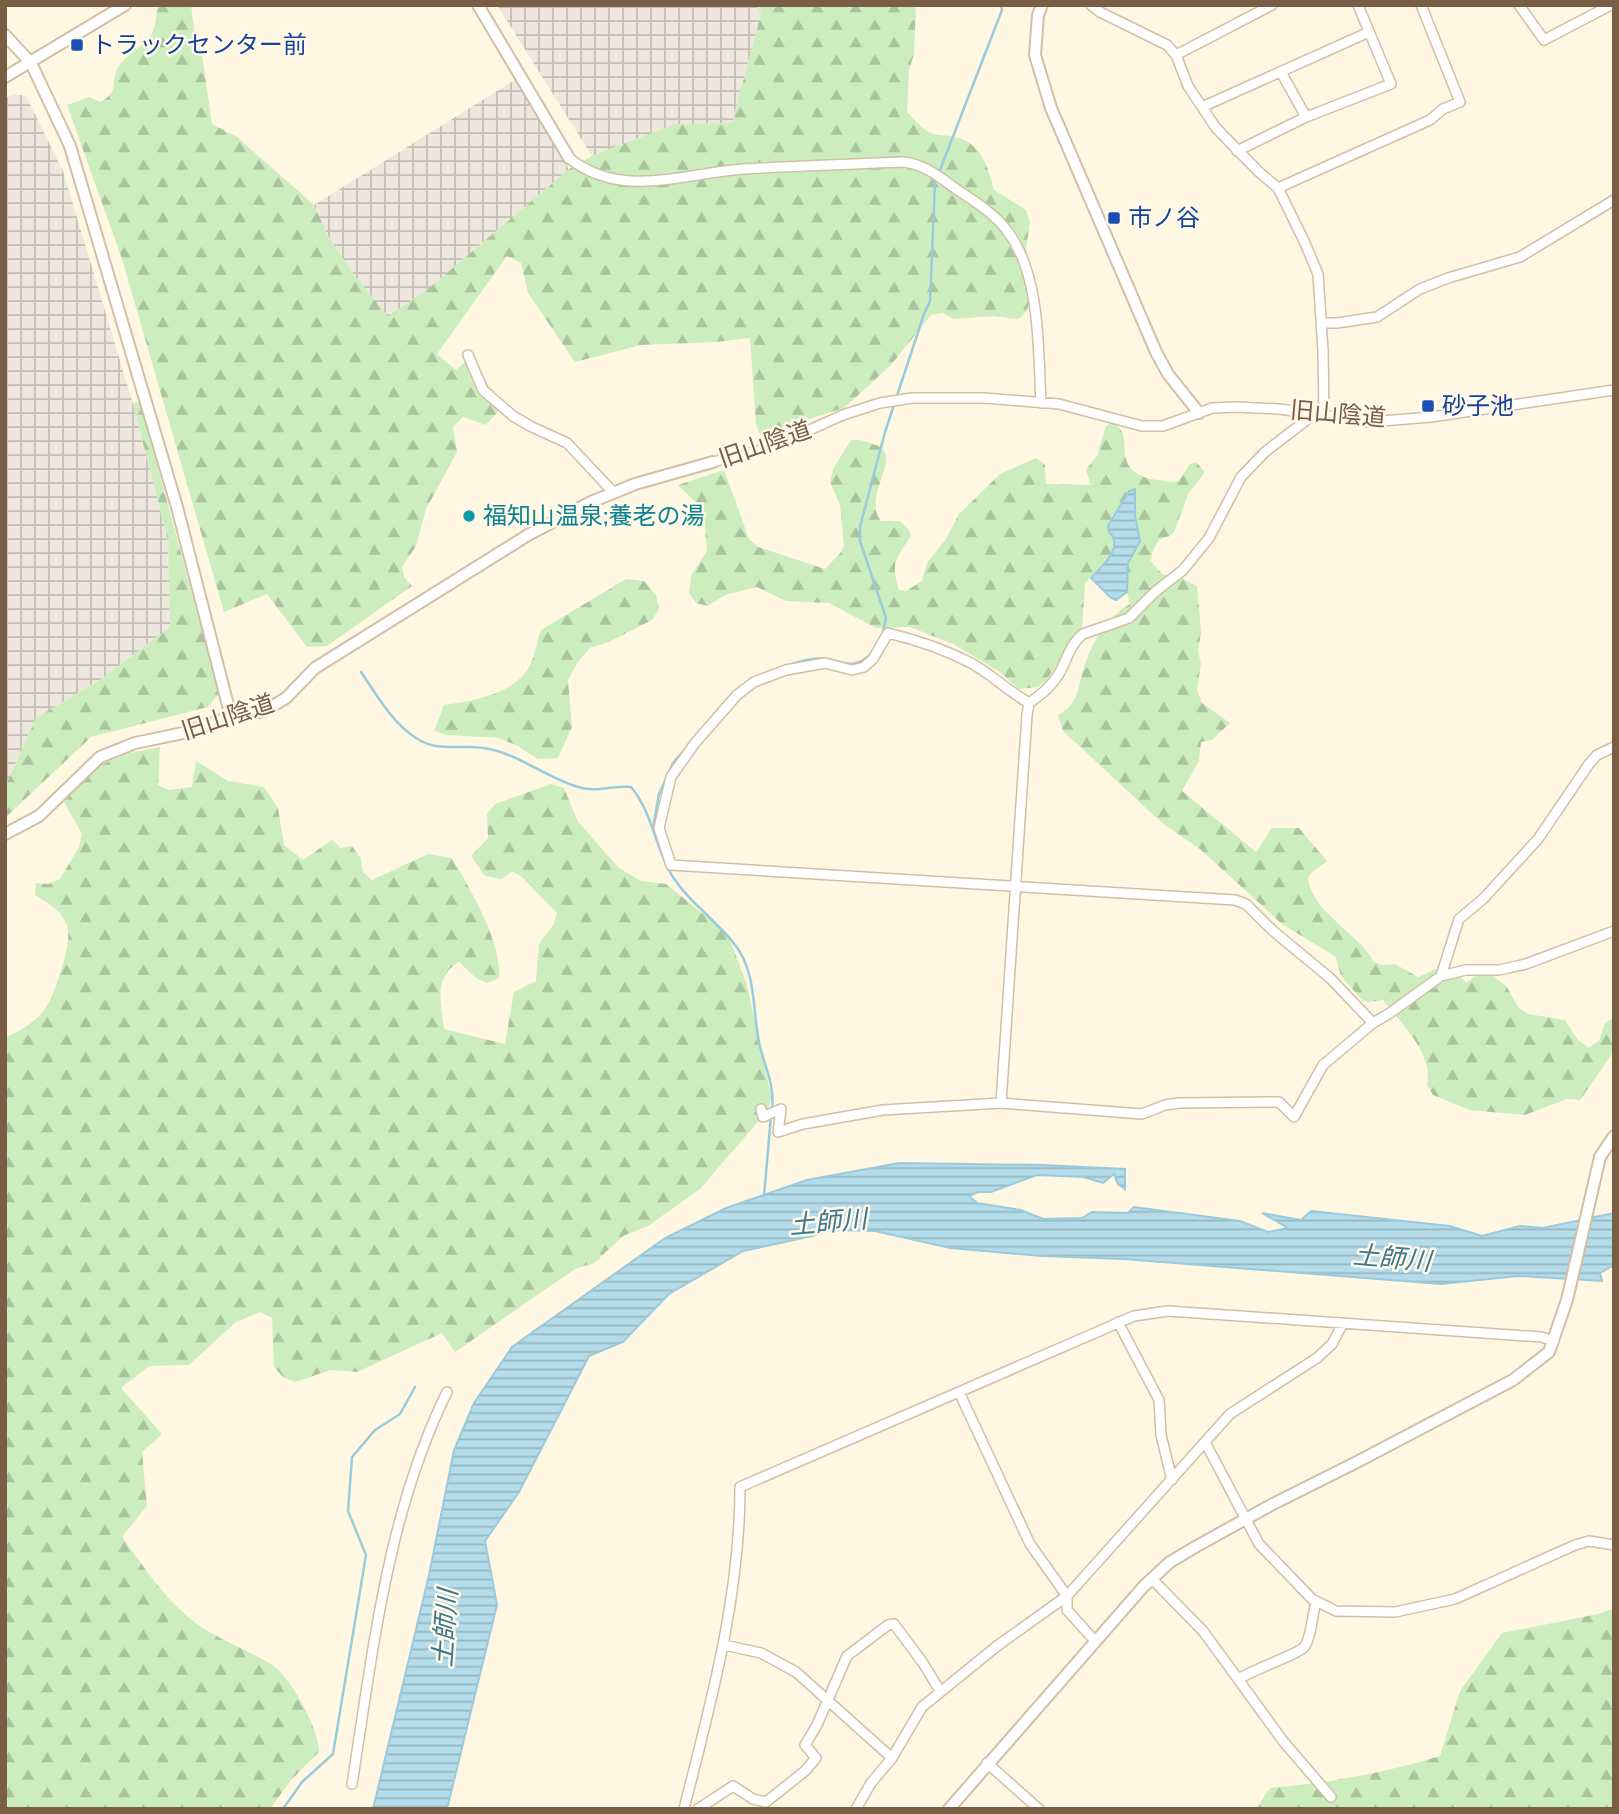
<svg xmlns="http://www.w3.org/2000/svg" width="1619" height="1814" font-family="Mulish,'Noto Sans JP',sans-serif">
  <defs>
    <pattern id="industrial-grid" width="8" height="8" patternUnits="userSpaceOnUse" patternTransform="scale(1.75)"><rect width="8" height="8" fill="#ede7dd"/><path d="M0 4h8M4 0v8" fill="none" stroke="#c5beb5"/></pattern>
    <pattern id="forest-firs" width="22" height="20" patternUnits="userSpaceOnUse" patternTransform="scale(1.75)"><rect width="22" height="20" fill="#cceebf"/><path d="M5 1l3.5 6h-7zM16 11l3.5 6h-7z" fill="#aac49d"/></pattern>
    <pattern id="water-rules" width="6" height="5" patternUnits="userSpaceOnUse" patternTransform="scale(1.75)"><rect width="6" height="5" fill="#b4dcea"/><path d="M0 2.5h6" fill="none" stroke="#97b6bf"/></pattern>
  </defs>
  <rect width="100%" height="100%" fill="#fff7e2"/>
  <!-- industrial -->
  <path fill="url(#industrial-grid)" d="M497 5H756L761 14 732 123 675 124 592 156Z
    M515 80 569 169 428 289 388 317 354 275 328 236 314 205Z
    M14 94 26 96 63 171 133 404 168 540 170 627 100 680 36 718 5 787V98Z"/>
  <!-- forest -->
  <path fill="url(#forest-firs)" d="M158 5H191L195 37 201 47 212 124 237 137 314 205 328 236 354 275 388 316 428 289 569 169 592 156 675 124 732 123 761 14 756 5H916L914 54 909 70 907 112C913 118 919 126 927 131 937 137 948 134 959 138 982 145 989 170 994 190L1026 210 1030 222 1026 248 1030 299 1027 311 1018 319 993 316 954 319 943 313 931 315 891 365 844 408 760 435 756 424 750 338 716 342 641 345 575 362 528 293 521 263 507 256 437 354 456 370 465 362H477L488 385 505 404 486 425 463 417 453 427 457 452 426 509 416 546 402 567 404 577 412 586 327 646 307 647 267 594 224 612 122 259 67 105 89 97 101 102C120 90 110 85 117 69 125 54 144 47 152 33 156 26 156 13 158 5Z
    M140 401 219 694 208 707 91 737 5 818V787L36 718 100 680 170 627 168 540 133 404Z
    M1111 423C1140 432 1104 472 1157 480 1165 481 1171 483 1179 481L1190 464 1196 462 1205 472 1188 494 1175 530C1169 539 1169 535 1161 539 1155 542 1152 555 1150 560L1162 574 1181 578 1197 586 1201 632 1198 651 1201 664 1197 690 1202 703 1230 723 1212 740 1201 742 1199 761 1182 791 1256 852 1272 828H1299L1327 861 1311 873 1308 878C1312 913 1359 933 1374 962L1382 965 1395 964 1418 977C1422 976 1425 974 1429 972 1444 964 1457 971 1466 983L1482 971H1488L1507 987 1518 1007 1528 1014 1565 1020 1578 1040 1589 1048 1599 1041 1605 1023 1614 1017V1051L1580 1100 1567 1099 1525 1115 1469 1110 1433 1095 1427 1085C1434 1054 1401 1023 1383 1000L1370 1002 1363 1001 1341 976 1336 958 1331 954 1282 924 1200 849 1162 823 1063 731 1058 715C1079 705 1078 685 1085 664 1093 641 1108 616 1130 604L1126 588 1128 563 1140 541 1135 516V489L1113 536 1114 543 1111 555 1085 584 1082 630 1047 679 1038 687 1019 689 1000 672 953 644 910 627 876 628 829 603 786 601 757 587 725 595 708 606 696 603 689 593 691 575 707 551 705 527 698 505 678 485 724 470 749 539 758 547 825 569 842 551 844 545 840 505 830 482 834 467 851 440C859 439 865 441 873 444 908 454 860 494 881 521H900L909 530 911 536C896 559 890 562 899 590L906 591 922 581 927 563 946 539 959 514 1000 474 1036 458 1045 465 1046 484 1091 485 1086 470 1097 456 1106 426Z
    M626 579 644 581 656 595 659 609 652 620 609 642 590 648 577 663 568 680 572 727 558 758 538 759 516 745 498 738 447 735 434 731 444 705C474 701 512 695 529 667 535 656 537 642 541 630Z
    M160 747 158 785 169 790 192 787 196 761 228 781 264 787 278 808 284 845 303 860 332 840 341 848 352 846 361 859 363 872 372 880 428 854 452 858C470 889 502 942 499 978L487 983 476 978 459 962C433 977 441 1004 444 1029L505 1044 514 992 536 981 539 944 554 924 557 913 522 877 512 871 502 879 485 876 471 856 488 838 487 814 495 804 551 784 564 788 578 822 619 868 641 881 666 884 728 934 747 985 771 1096 769 1109 700 1189 648 1226 623 1236 594 1263 575 1269 455 1352 442 1333 357 1372 331 1370 295 1382 283 1377 274 1367 272 1318 260 1312 236 1322 189 1365 149 1366 121 1388 162 1434 142 1452 147 1506 122 1537C142 1564 161 1594 187 1616 212 1638 243 1647 271 1664 291 1677 319 1729 319 1752L291 1780 270 1809H5V1037C18 1033 33 1023 42 1013 53 1002 71 946 68 930 66 913 48 903 35 895L36 883 48 884 60 879 79 847 82 834 64 802 98 766 129 753Z
    M1614 1608V1809H1256L1270 1788C1328 1783 1384 1773 1440 1756L1460 1691 1502 1633 1598 1614Z"/>
  <!-- water -->
  <path fill="url(#water-rules)" stroke="#99cbdd" stroke-width="2" d="M1135 489V516L1140 541 1128 563 1127 592 1116 600 1111 598 1091 578C1101 567 1125 547 1109 532L1108 526 1129 491Z
    M899 1163 1043 1165 1125 1169V1189L1118 1184 1114 1174 1103 1183 1083 1177 1037 1175 991 1192H978L969 1196 977 1203 1021 1210 1043 1219 1082 1218 1092 1212 1128 1213 1134 1207 1240 1221 1268 1232 1288 1228 1262 1213 1301 1220 1311 1211 1450 1226 1482 1236 1520 1226 1543 1228 1614 1213V1265L1600 1273 1602 1281 1518 1276 1441 1284 1124 1259 1041 1256 950 1248 875 1231 832 1230 812 1236 743 1251 669 1294 623 1342 589 1356 519 1492 485 1541 497 1605 447 1809H373L429 1575 454 1450 474 1403 512 1347 665 1238 726 1208 807 1180Z"/>
  <g fill="none" stroke-linecap="round" stroke-linejoin="round">
    <!-- stream -->
    <path stroke="#99cbdd" stroke-width="2.5" d="M882 637 886 618 860 541V527L885 432 924 314 930 301 935 183 1002 10 1001 5
      M361 672C377 695 392 723 416 738 438 753 460 744 484 748 518 753 546 778 578 787 596 793 613 785 631 787 652 812 655 846 671 874 687 900 713 918 732 941 757 970 752 1007 759 1042 764 1066 775 1084 772 1109
      M758 676C776 669 794 662 812 659 836 655 850 675 871 654
      M653 828 659 794 673 763 738 689
      M764 1196 771 1116
      M283 1809 302 1782 333 1754 366 1555 348 1511 352 1457 375 1430 400 1414 415 1387"/>
    <!-- minor casing -->
    <g stroke="#d1bfa7" stroke-width="12">
      <path id="minor" d="M1091 5 1100 12 1167 45 1176 55 1188 86 1216 128 1259 172 1278 188 1305 243 1318 274 1323 351 1324 416
        M1519 5 1544 40 1611 5
        M1176 55 1272 5
        M1281 72 1306 117
        M1202 107 1369 32
        M1237 151 1306 117 1391 84 1358 5
        M569 158C621 200 684 173 744 169 797 166 850 164 903 162 925 164 942 179 959 191 976 202 996 215 1008 232 1041 276 1038 350 1041 403
        M1278 188 1430 120 1443 109 1460 102 1421 5
        M1322 323H1337L1377 317 1420 289 1448 278 1520 257 1614 200
        M468 355 483 390 513 416 530 426 567 443 614 493
        M713 462 769 448 843 415 880 403 912 398H984L1059 404 1142 426H1163L1212 408 1236 407 1279 409 1369 422 1431 417 1614 390
        M1029 703C1008 691 991 674 971 663 944 649 917 640 888 633L873 659 864 667 852 670 825 663 786 670 754 682 737 695 695 743 671 777 659 828 671 865 1235 900 1246 904 1272 930 1330 978 1373 1023
        M1441 976 1459 919 1483 899 1538 839 1589 764 1597 755 1614 747
        M1001 1103 1027 715 1029 703C1042 694 1052 686 1060 672 1067 659 1071 643 1083 634L1129 618 1155 592 1183 570 1209 538 1241 477 1265 452 1313 415
        M761 1109 763 1117 781 1109 778 1132 803 1124 883 1110 1001 1103 1142 1114 1165 1105 1179 1103 1279 1102 1294 1117 1323 1065 1373 1023 1390 1013 1441 976 1466 970H1499L1526 964 1614 931
        M1118 1322 1159 1400 1161 1435 1172 1480
        M959 1392 1030 1544 1067 1596V1610L1095 1641
        M1205 1442 1259 1544 1312 1599 1336 1611 1395 1612 1455 1599 1575 1545 1589 1541 1614 1545
        M1152 1579 1203 1631 1283 1741 1331 1797
        M724 1645 761 1653 796 1672 892 1758
        M1239 1679C1251 1670 1300 1654 1305 1646 1312 1635 1312 1615 1316 1602
        M987 1763 1039 1809
        M352 1784C373 1651 387 1514 447 1392
        M684 1809C711 1702 740 1597 740 1487L1134 1316 1168 1311 1541 1337 1554 1341
        M698 1809 733 1786 753 1799 766 1802 805 1771 816 1758 805 1745 817 1725 847 1656 888 1625 894 1624 923 1663 940 1691
        M856 1809 871 1783 892 1758 922 1707 997 1646 1067 1596 1230 1414 1317 1358 1332 1344 1342 1325"/>
    </g>
    <!-- tertiary casing -->
    <g stroke="#d1bfa7" stroke-width="14">
      <path id="tertiary" d="M478 5 569 158
        M1042 5 1038 15 1035 55 1051 108 1156 352 1168 374 1199 413
        M5 35 31 63 70 146 177 507 231 717
        M5 77 125 5
        M5 834 39 816 100 757 135 743 183 733 231 717 264 711 286 698 315 668 528 535 591 502 635 484 713 462
        M949 1809 1144 1586 1170 1562 1197 1546 1271 1505 1355 1463 1513 1380 1549 1352 1567 1300 1600 1157 1614 1136"/>
    </g>
    <!-- minor -->
    <use href="#minor" stroke="#fff" stroke-width="9"/>
    <!-- tertiary -->
    <use href="#tertiary" stroke="#fff" stroke-width="10"/>
  </g>
  <!-- markers -->
  <g fill="#1a4fb4" stroke="#fff9ea" stroke-width="2.5">
    <rect x="70" y="38" width="14" height="14" rx="3.5"/>
    <rect x="1107" y="211" width="14" height="14" rx="3.5"/>
    <rect x="1421" y="399" width="14" height="14" rx="3.5"/>
  </g>
  <circle fill="#0f9aa8" stroke="#fff9ea" stroke-width="2.5" cx="469" cy="516" r="7"/>
  <g text-anchor="middle" stroke-width="5" stroke-linejoin="round" paint-order="stroke">
    <!-- transit labels -->
    <g font-size="24" fill="#164399" stroke="#fff9ea" text-anchor="start">
      <text x="91" y="53">トラックセンター前</text>
      <text x="1128" y="226">市ノ谷</text>
      <text x="1442" y="414">砂子池</text>
    </g>
    <!-- street labels -->
    <g font-size="24" fill="#795e45" stroke="#fff9ea">
      <text transform="translate(1338 414) rotate(5)" y="8">旧山陰道</text>
      <text transform="translate(765 444) rotate(-19)" y="8">旧山陰道</text>
      <text transform="translate(228 717) rotate(-18)" y="8">旧山陰道</text>
    </g>
    <!-- culture labels -->
    <g font-size="24" fill="#0d838f" stroke="#fff9ea" text-anchor="start">
      <text x="483" y="524">福知山温泉;養老の湯</text>
    </g>
    <!-- water labels -->
    <g font-size="26" font-style="italic" fill="#3c788f" stroke="#fff9ea">
      <text transform="translate(828 1222) rotate(-5)" y="9">土師川</text>
      <text transform="translate(1392 1258) rotate(5)" y="9">土師川</text>
      <text transform="translate(445 1628) rotate(-86)" y="9">土師川</text>
    </g>
  </g>
  <!-- border -->
  <rect width="1619" height="1814" fill="none" stroke="#795e45" stroke-width="14"/>
</svg>
